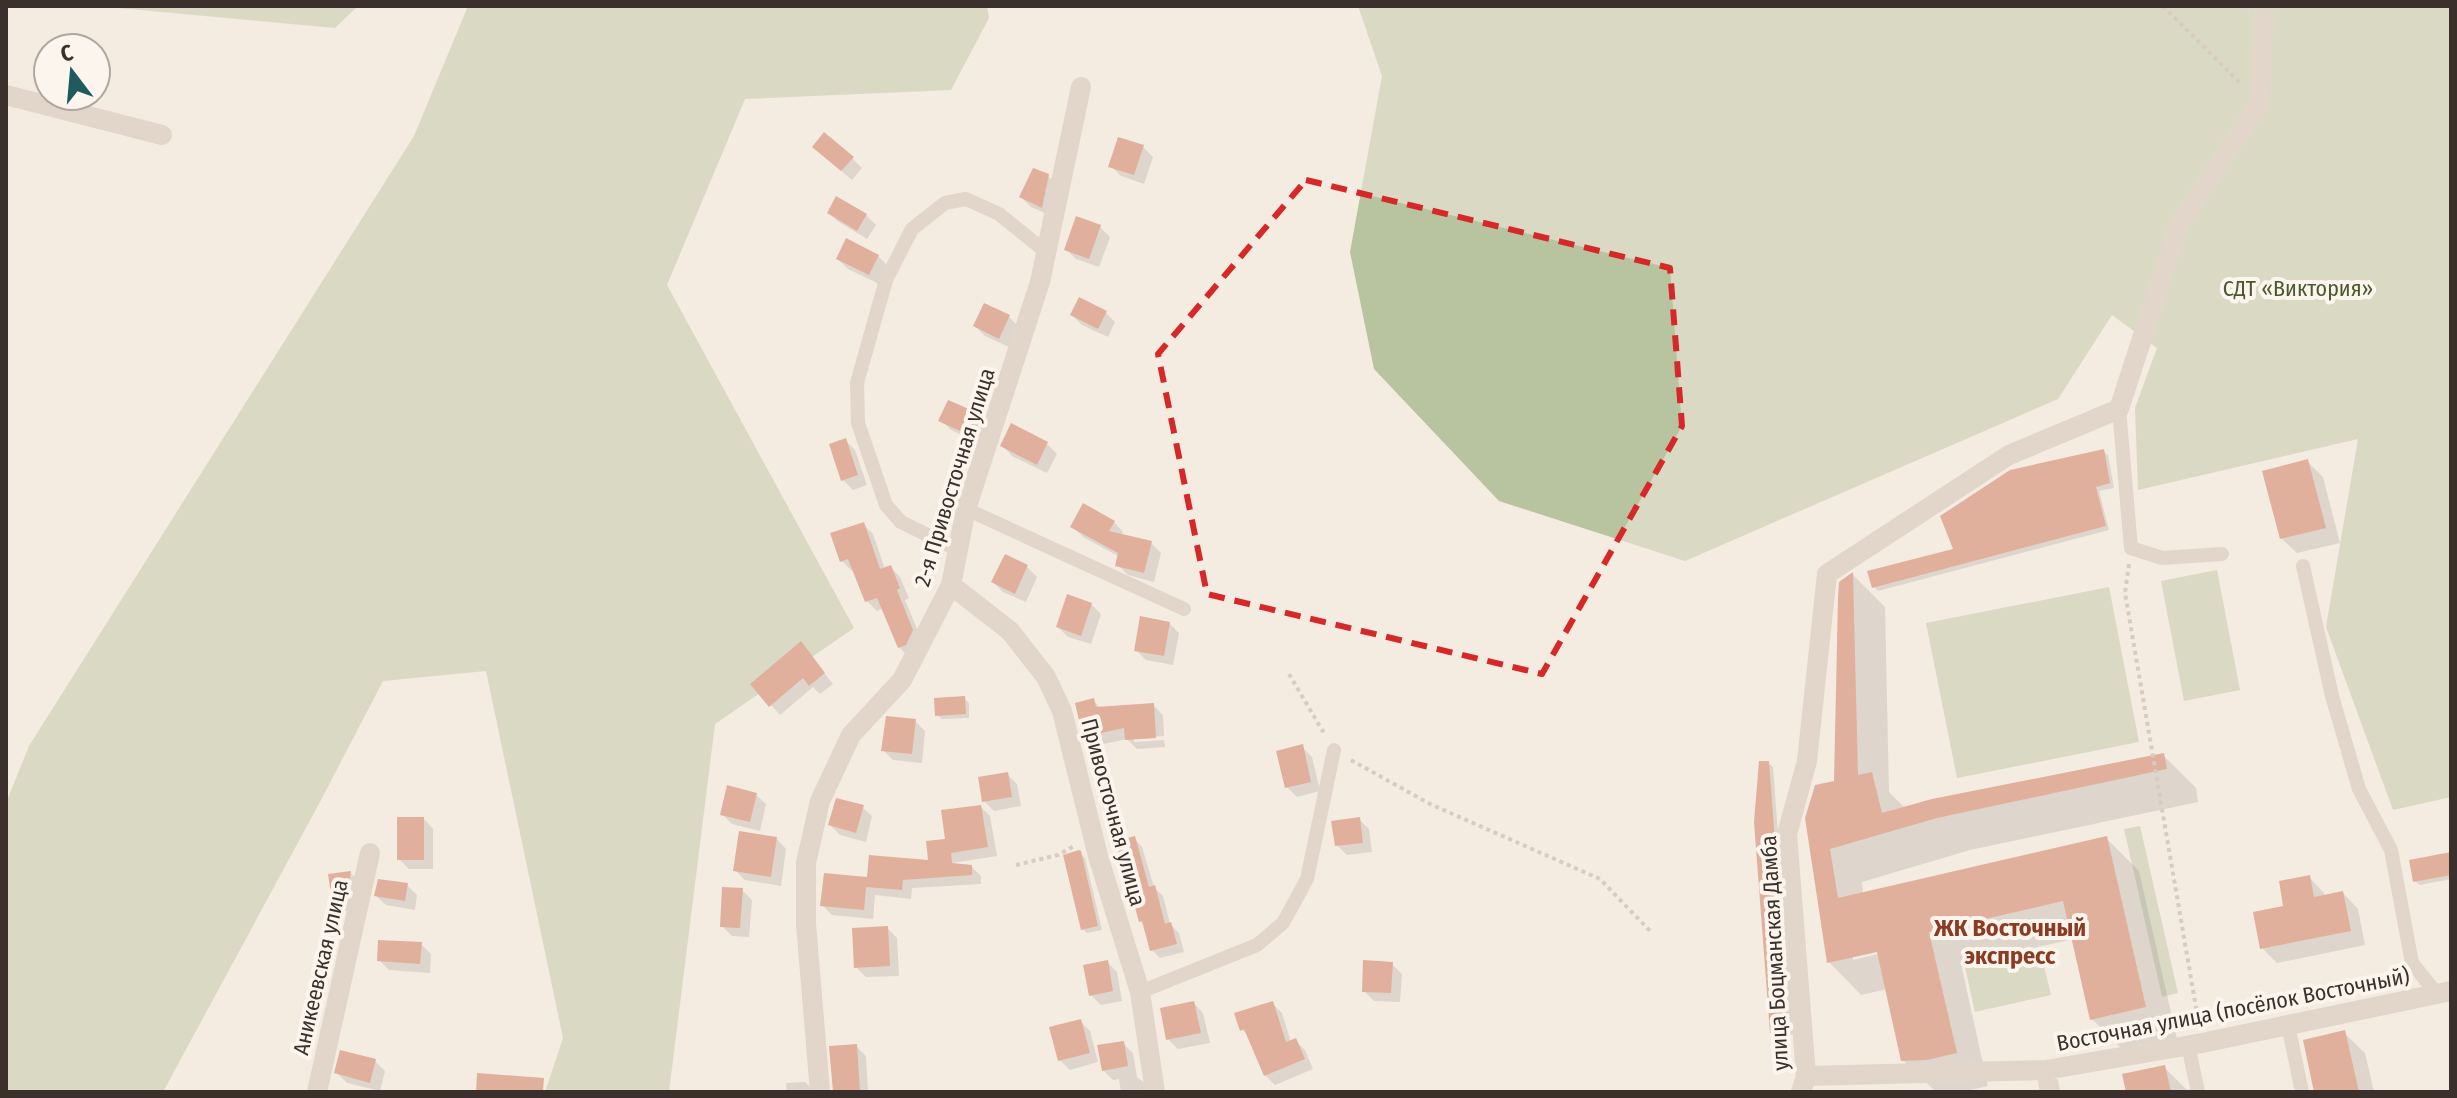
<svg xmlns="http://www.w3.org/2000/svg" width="2457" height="1098" font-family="'Fira Sans Condensed',sans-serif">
  <rect width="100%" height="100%" fill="#f4ebe1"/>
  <!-- green -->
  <path fill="#b8c4a0" d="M97 6H358L335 28Z
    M468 6H987L989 18 951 90 745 99 667 285 854 628 715 724 669 1092H545L563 1038 486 671 383 681 321 800 163 1092H6V803L29 746 414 136Z
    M1358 6H2451V797L2393 810 2326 627 2358 439 2138 490 2135 408 2157 348 2112 315 2058 399 1685 561 1499 501 1374 369 1350 252 1382 76Z
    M2217 570 2240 690 2184 701 2161 581Z
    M2109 587 2139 742 1957 778 1926 623Z
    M2140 826 2178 993 2162 997 2124 829Z
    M2040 950 2051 995 1975 1012 1965 967Z"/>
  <!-- shadow -->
  <path fill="#0003" fill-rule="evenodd" d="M1143 147 1153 157 1144 184 1121 176 1111 166Z
    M825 157 852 158 862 168 852 180Z
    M1048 176 1058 186 1052 216 1031 207 1021 197Z
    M829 213 866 215 876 225 867 239 839 222Z
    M1078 219 1100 227 1110 237 1099 267 1076 259 1066 249Z
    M878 256 888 266 879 284 848 269 838 259Z
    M1105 312 1115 322 1108 337 1082 325 1072 315Z
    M1009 317 1019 327 1009 347 985 336 975 326Z
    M977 415 987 425 979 443 951 430 941 420Z
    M1012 426 1047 444 1057 454 1047 473 1012 456 1003 446Z
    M845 440 855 450 867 485 853 490 843 480Z
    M2103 451 2108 455 2114 488 2099 491 2109 530 1878 591 1874 587 1955 550Z
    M2308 462 2323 477 2340 543 2297 553 2281 538Z
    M1114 522 1123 532 1121 536 1151 543 1161 553 1154 582 1128 575 1118 565 1120 557 1083 537 1073 527Z
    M863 524 873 534 885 569 890 567 900 577 909 598 905 600 922 641 909 657 899 647 883 608 877 611 867 601 855 570 852 571 842 561Z
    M1027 567 1037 577 1026 602 1003 592 993 582Z
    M1853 575 1885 607 1889 792 1904 807 2163 755 2196 788 2198 802 1970 850 1862 882 1863 894 2106 838 2139 871 2177 1039 2124 1051 2092 1019 2074 939 1961 964 1988 1086 1961 1092H1936L1903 1060 1887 989 1861 995 1829 962 1807 818 1836 782ZM1886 948 1887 952 1853 960V955Z
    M1091 604 1101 614 1091 644 1068 637 1058 627Z
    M1169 623 1179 633 1173 665 1146 660 1136 650Z
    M801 644 833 684 820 694 813 687 780 715 771 705Z
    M964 698 969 703V718L942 719 937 715Z
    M1093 700 1101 709 1153 705 1163 715 1164 736 1134 738V742L1164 740 1165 747 1137 749 1127 739 1095 746 1085 736Z
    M915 721 925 731 922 763 893 760 883 750Z
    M1302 747 1312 757 1320 791 1297 797 1287 787Z
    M1768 763 1773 767 1793 1034 1777 1037 1772 1032Z
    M1007 774 1017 784 1021 806 994 811 984 801Z
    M756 795 766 804 760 831 732 824 722 814Z
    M862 807 872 816 866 842 840 835 830 825Z
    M981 807 990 816 997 856 952 863 972 867 981 876V884L912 888 911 899 875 895 873 919 832 915 822 905 866 879 930 863 947 841Z
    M424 819 433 829V869H409L399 859Z
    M1359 819 1369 829 1372 852 1347 855 1337 845Z
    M1134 838 1142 847 1154 887 1163 896 1170 924 1179 933 1184 952 1160 958 1152 950 1145 926 1140 921Z
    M777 839 786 849 781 886 745 880 735 870Z
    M1079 852 1085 858 1102 930 1087 933 1083 929Z
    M2451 854V879L2420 885 2415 881Z
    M350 873 360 882 356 910 344 911 334 902Z
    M2309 877 2324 893 2325 897 2343 893 2358 909 2365 945 2277 963 2262 948 2286 907Z
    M407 885 417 895 415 910 386 905 376 896Z
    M742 890 752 900 749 937 732 936 722 926Z
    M887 928 897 938 899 976 866 977 856 967Z
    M421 944 431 954 430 973 389 970 379 960Z
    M1107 962 1117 972 1122 1001 1101 1005 1091 995Z
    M1392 964 1402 974 1400 1002 1374 1001 1364 991Z
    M1194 1003 1203 1013 1210 1043 1178 1049 1168 1039Z
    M1272 1003 1282 1013 1291 1042 1295 1040 1305 1050 1313 1069 1275 1085 1265 1075 1249 1037 1242 1029Z
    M1080 1021 1090 1031 1098 1062 1070 1070 1060 1060Z
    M2344 1033 2365 1053 2374 1092H2317Z
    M1123 1043 1133 1053 1137 1077 1149 1087 1150 1092H1121L1119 1079 1113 1080 1103 1070Z
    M856 1046 866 1056 868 1092H834Z
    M375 1061 385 1071 380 1091 347 1083 337 1073Z
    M2164 1067 2189 1092H2128Z
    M805 1082 815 1092H787L786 1083Z"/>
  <!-- building -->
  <path fill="#c8694b" d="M824 132 854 157 841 171 812 147Z
    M1118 137 1144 145 1134 175 1108 167Z
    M1033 168 1049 174 1042 208 1019 197Z
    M836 196 867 214 857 231 827 213Z
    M1076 216 1101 225 1089 259 1064 250Z
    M846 238 879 255 869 275 836 259Z
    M1079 297 1107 311 1098 329 1070 315Z
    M984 303 1010 315 999 339 973 326Z
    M948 400 978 413 969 435 938 421Z
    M1011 423 1048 442 1037 465 1000 446Z
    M846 438 858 475 841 481 829 444Z
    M2104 449 2110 483 2096 487 2106 526 1872 588 1867 571 1953 549 1940 516 2010 470Z
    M2308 459 2326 528 2280 539 2262 471Z
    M1083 503 1115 521 1109 531 1152 541 1144 573 1115 566 1118 553 1070 527Z
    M864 522 880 569 891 565 900 588 897 590 913 630 906 645 898 648 877 598 865 602 848 559 840 562 830 533Z
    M1005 554 1028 565 1015 594 991 582Z
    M1853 572 1858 775 1872 772 1882 813 1932 799 2164 753 2167 769 1937 818 1830 849 1838 898 2107 836 2146 1007 2090 1020 2063 901 1929 932 1957 1053 1927 1060 1901 1061 1877 952 1827 963 1805 818 1815 785 1834 781 1838 598 1839 582Z
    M1067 594 1092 603 1081 636 1056 627Z
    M1140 616 1170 622 1164 656 1134 651Z
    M801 641 825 673 809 686 803 678 769 707 750 684Z
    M965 696 966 714 935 716 934 698Z
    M1094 698 1096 707 1154 703 1156 738 1125 740 1124 728 1083 737 1075 703Z
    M886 716 916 719 912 754 881 751Z
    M1303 744 1311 782 1285 788 1276 751Z
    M1759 761H1769L1789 1030 1770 1033 1754 822Z
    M1008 772 1012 797 982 802 978 777Z
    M727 785 757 793 750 822 720 815Z
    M836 798 864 805 856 833 828 825Z
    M981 805 988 847 951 853 952 863 972 865V875L903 880 902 890 866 887 869 855 928 860 926 841 945 839 941 810Z
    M397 817H424V860H397Z
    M1360 817 1363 843 1335 846 1331 821Z
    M739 831 777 837 771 877 733 871Z
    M1135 836 1149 887 1155 885 1165 924 1171 922 1177 944 1150 951 1142 921 1139 922 1116 841Z
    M1079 850 1081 851 1098 926 1081 930 1063 855Z
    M2451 852V875L2413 882 2409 860Z
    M351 871 346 901 332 902 328 874Z
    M824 873 867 877 864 910 820 906Z
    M2310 875 2314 897 2343 891 2351 931 2260 949 2253 912 2283 906 2279 881Z
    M378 879 408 883 405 901 374 896Z
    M722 887 743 888 740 928 720 927Z
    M888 926 890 966 854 968 852 928Z
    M378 940 422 942 420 964 377 961Z
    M1108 960 1113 991 1089 996 1083 965Z
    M1363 960 1393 962 1391 993 1362 992Z
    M1194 1001 1201 1033 1166 1040 1160 1008Z
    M1273 1001 1286 1042 1296 1038 1305 1059 1264 1076 1244 1029 1240 1031 1234 1013Z
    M1081 1019 1090 1053 1058 1061 1049 1027Z
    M2345 1030 2359 1092H2314L2303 1040Z
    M1124 1041 1128 1066 1102 1071 1097 1045Z
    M857 1044 860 1092H833L829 1046Z
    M340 1050 376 1059 370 1083 334 1073Z
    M2165 1065 2171 1092H2126L2122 1074Z
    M477 1073 544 1078 543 1092H476Z"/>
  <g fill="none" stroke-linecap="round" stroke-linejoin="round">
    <!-- path -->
    <path stroke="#b9a596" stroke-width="4" stroke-dasharray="4 4" stroke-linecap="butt" d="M2163 6 2241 84
      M2129 564 2125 593 2199 1025
      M1289 674 1325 735
      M1351 760 1430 804 1600 879 1651 932
      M1016 865 1058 855 1074 846"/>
    <!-- service -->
    <path stroke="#cdbbac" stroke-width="14" d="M2119 409 2131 548 2162 558 2222 554
      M966 509 1184 609
      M958 550 901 522 886 505 858 423 857 383 886 280 912 229 945 203 966 199 999 214 1045 251
      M2303 566 2332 696 2359 789 2391 850 2412 963 2437 994
      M1140 992 1257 945 1283 923 1307 879 1334 750
      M2288 1025 2302 1092
      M2188 1045 2198 1092"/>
    <!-- minor -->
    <path stroke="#cdbbac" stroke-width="20" d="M6 95 162 135
      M951 585 1010 631 1046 677 1062 711 1098 856 1140 992 1155 1092
      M2046 1070 2050 1092
      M1806 1076 2046 1070 2202 1043 2451 991
      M317 1092 370 853
      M820 1092 806 924V863L820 801 851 735 902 680 951 585 966 509 1040 282 1081 87
      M1801 1092 1806 1076 1787 834 1807 761 1827 574 2009 455 2119 409 2179 225 2260 102 2264 6"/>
  </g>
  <!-- marked area -->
  <path d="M0 0H2457V1098H0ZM1306 180 1670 268 1682 426 1542 674 1207 594 1158 354Z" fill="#f4ebe1" fill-opacity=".55" fill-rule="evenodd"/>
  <path fill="none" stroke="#d62828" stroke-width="6" stroke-dasharray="16 10" stroke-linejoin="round" d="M1306 180 1670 268 1682 426 1542 674 1207 594 1158 354Z"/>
  <g text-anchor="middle" stroke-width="8" stroke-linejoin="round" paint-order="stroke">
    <!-- park labels -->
    <g font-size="22" fill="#4a5a2e" stroke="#fbf5ee">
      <text x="2298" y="296">СДТ «Виктория»</text>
    </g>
    <!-- street labels -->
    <g font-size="22" fill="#3b302b" stroke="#fbf5ee">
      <text transform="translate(954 477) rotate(-73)" y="8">2-я Привосточная улица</text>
      <text transform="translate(1114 812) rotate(75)" y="8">Привосточная улица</text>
      <text transform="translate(1774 953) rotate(-93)" y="8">улица Боцманская Дамба</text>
      <text transform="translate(320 967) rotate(-77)" y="8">Аникеевская улица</text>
      <text transform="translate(2233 1009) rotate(-11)" y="8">Восточная улица (посёлок Восточный)</text>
    </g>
    <!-- neighbourhood labels -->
    <g font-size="24" font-weight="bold" fill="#8c3b22" stroke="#fbf5ee">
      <text x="2010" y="936">ЖК Восточный<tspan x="2010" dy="28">экспресс</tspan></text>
    </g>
  </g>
  <!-- border -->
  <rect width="2457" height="1098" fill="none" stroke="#3b302b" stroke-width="16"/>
  <!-- north arrow -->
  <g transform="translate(72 72) rotate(344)"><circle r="38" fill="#fbf5ee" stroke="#aea6a0" stroke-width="2"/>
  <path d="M0-6L14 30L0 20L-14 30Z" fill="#1f5a5e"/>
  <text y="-12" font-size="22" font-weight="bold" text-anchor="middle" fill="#3b302b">С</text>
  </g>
</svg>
